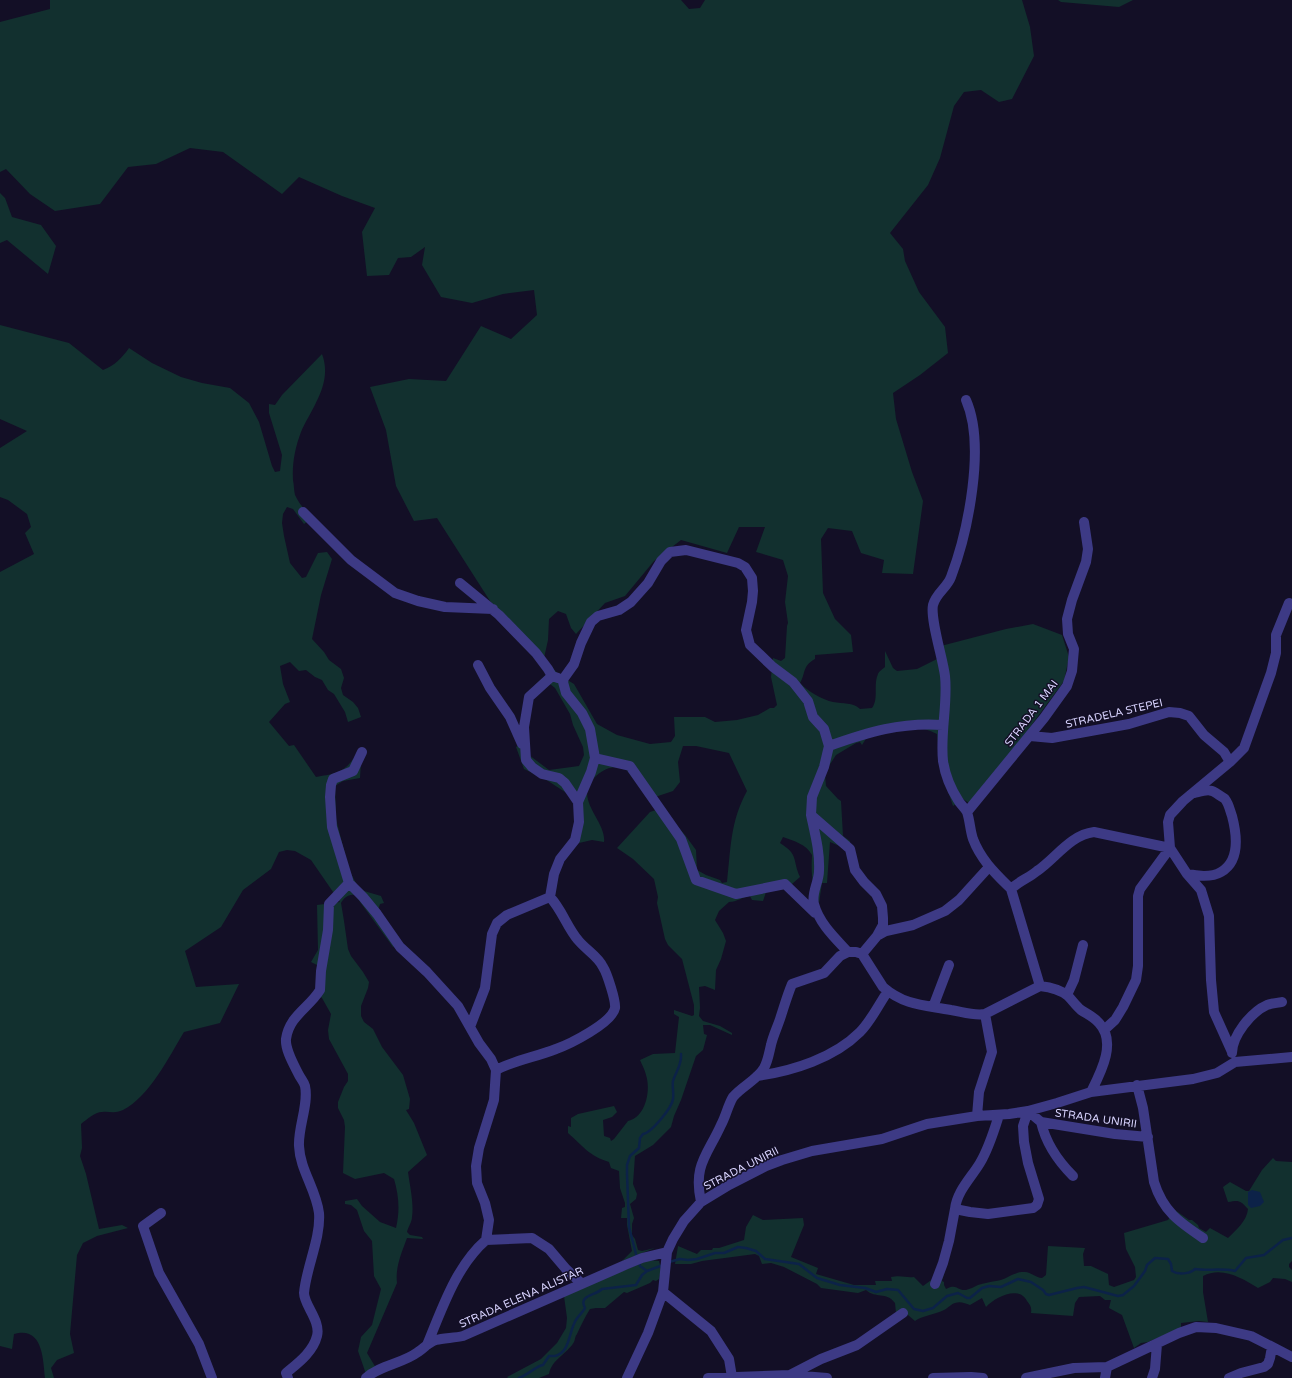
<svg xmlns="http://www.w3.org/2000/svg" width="1292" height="1378" font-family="'Varela Round',sans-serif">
  <rect width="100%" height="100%" fill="#130f26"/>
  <!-- green -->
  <path fill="#12302f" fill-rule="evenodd" d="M50 0H681L689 9 700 8 705 0H1022L1030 27 1034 56 1012 99 999 102 981 90 964 92 954 106 940 158 928 185 890 233 903 249 905 261 919 292 945 327 948 353 920 375 893 393 896 419 912 472 923 501 913 574 882 573 884 560 861 553 852 531 828 528 821 539 823 593 835 619 851 635 853 652 815 655V659C802 666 806 673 800 683 807 691 823 700 833 702 843 704 853 702 860 709L872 708C879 698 873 685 878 674 879 671 883 669 885 667V651L893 668 897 671 917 669 939 658 937 647 1006 629 1033 624 1062 635 1069 657 1064 681 1019 742 969 803 963 799 953 806 941 770 937 734C915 722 890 731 867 737L862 745 860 742 856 743 836 755 827 769 825 775 826 786 838 799 841 801 843 836 850 841V845L844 848 830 842 827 883H822L819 903C812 883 811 876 812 855 806 844 794 841 783 837L780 843C799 855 792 859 800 877L785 890 782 888 766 892 763 901 752 900 750 896C742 897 737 902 729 902L719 911 715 920 723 933 726 941 721 959 716 970 715 990 705 986 699 987 700 1008 699 1016 703 1021 720 1026 732 1033V1035L710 1025H703L704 1034 707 1035 703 1050 696 1056 681 1100 674 1116 671 1127 653 1145 635 1156 633 1184 637 1194 636 1199 630 1204 634 1218 632 1224V1235L635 1239 638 1250 642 1251 655 1248 622 1261 632 1251 627 1225V1218H621L622 1208 625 1207V1203L620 1188 619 1171 611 1168 609 1162C589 1156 583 1146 568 1133V1126L571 1127V1118L578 1114 614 1106 617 1112 612 1117 603 1120 604 1136 610 1138 611 1141 614 1139 628 1121C646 1117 651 1090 646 1075 645 1070 642 1065 640 1060L653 1054 675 1053 679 1017 674 1014V1010L692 1016 694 1015V1005L682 959 668 945 665 939 657 903 658 897 654 879 633 859 617 848 650 812 662 808 685 835 696 850 697 870 706 875 720 880 722 883 727 882C731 848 730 822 747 791L729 753 696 746H683L678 762 680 782 673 791 655 797 647 796 625 768C613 766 606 767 596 776 571 798 607 821 604 842L592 840 579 843 574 831 576 808 568 794 545 779 524 769 516 747 527 741 529 755 549 770 579 766 584 755 583 747 573 725 570 714 555 688 550 684 539 690 535 685 548 673 544 657 490 601 437 518 414 521 396 486 386 430 370 387 409 379 446 381 481 326 511 339 537 315 534 290 503 294 472 303 441 297 422 265 425 247 411 257 398 258 389 275 367 276 362 232 375 208 342 196 299 177 282 194 223 152 190 148 156 164 128 167 100 204 55 211 30 194 6 169 0 172V22L50 9ZM739 527H765L756 552 783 560 788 576 785 602 788 623 787 626 785 658 781 661 773 658 771 677 777 705 774 708H770L758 715 737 720 715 722 705 717H674L675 736 671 742 650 744 617 735 597 724 574 684 559 675 544 658 548 640 549 619 558 611 566 614 571 628 576 634 605 603 625 596 654 561 681 540 727 553Z
    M1058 0H1133L1119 7 1061 2Z
    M0 193 5 198 12 217 41 225 56 246 48 274 7 240 0 243Z
    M0 325 69 343 103 370C114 366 122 358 129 348L152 363 181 377 202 383 230 388 249 403 259 422 272 466 275 472 280 471 282 455 269 413V404L275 405 282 395 322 354C333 383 312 407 301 432 295 448 292 463 293 480 294 485 294 491 295 495 299 504 306 511 312 518L304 524 293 509 287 507 283 514 282 523 284 536 290 563 302 578 306 577 318 553 327 552 332 559 321 595 312 639 324 652 329 660 341 669 344 678 341 688 343 695 353 702 358 708 361 717 348 722 345 712 334 694 328 690 322 680 315 677 306 670 299 671 290 662 280 666 283 684 290 702 285 704 269 722 289 746 294 745 316 777C332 774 343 774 353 759L361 762 360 778 343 781 335 786 336 819 349 870 357 885 364 891 381 896 384 903 380 904 378 910 401 943 393 947 355 895C348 894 344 898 341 903L344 921 348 949 351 956 363 972 369 982 368 988 361 1006V1016L364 1022 373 1029 382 1047 403 1075 410 1099 409 1109 406 1110 414 1123 427 1155 408 1172C410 1187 414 1203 412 1217 412 1222 408 1227 407 1232L410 1235 422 1237 423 1239 407 1238C402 1252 395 1267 397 1283L367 1353 376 1368 366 1374 358 1351 361 1337 372 1325 381 1289 374 1276 372 1241 364 1231 357 1210 351 1205 345 1204V1201L357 1199 362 1206 380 1222 396 1228C400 1211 399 1196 394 1179L384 1173 355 1179 343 1173 345 1127 344 1120 338 1108V1102L344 1087 348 1081V1074L329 1039 328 1030 331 1014 322 998 316 992 317 965 311 962 318 950 317 905 340 902 311 860 295 851 287 850 279 852 271 869 243 890 221 927 185 951 196 987 239 984 220 1023 184 1032C169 1057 149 1097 123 1110 114 1114 110 1111 102 1112 95 1112 86 1120 81 1124L82 1148 80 1156 86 1174 99 1229 122 1225 128 1228 97 1236 83 1243 77 1255 70 1334 74 1353 57 1360 51 1368 54 1378H45C43 1359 43 1326 14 1334L12 1349 0 1346V572L34 554 25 533 31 527 27 514 8 500 0 497V448L27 431 0 419Z
    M1273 1158 1276 1161 1292 1162V1261L1289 1264V1267L1292 1270V1282L1285 1279 1273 1278 1270 1282 1258 1288C1242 1278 1222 1266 1203 1276V1292L1208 1322 1199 1321 1181 1323V1328L1148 1342 1141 1343 1134 1348 1122 1315 1109 1308 1111 1300H1105L1100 1296 1079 1297 1075 1303 1073 1316 1031 1313C1032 1307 1030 1305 1027 1301 1019 1285 995 1297 986 1307L982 1298 970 1305C965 1303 960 1301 955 1303 951 1304 948 1308 944 1310 936 1314 921 1316 915 1321L908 1315 896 1313 895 1303C886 1291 876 1299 866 1290L858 1293 821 1288 817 1284 784 1267 771 1263 762 1264 759 1256 755 1254 702 1261 691 1264H675L678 1246 697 1254 701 1250H712L713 1248H719L744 1240 746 1227 753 1215 763 1220 803 1218 804 1225 791 1257 818 1268 816 1274 854 1285H876L875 1281H892L891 1277C902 1275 906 1278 914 1277L923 1286 934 1278 948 1260 942 1281 944 1282V1285L946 1289C957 1283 957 1291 966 1290 970 1289 974 1287 978 1285 984 1283 990 1282 996 1281 1006 1280 1014 1271 1025 1272 1031 1272 1036 1278 1042 1278L1046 1275 1048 1246 1085 1248 1083 1254 1084 1266H1091L1108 1274 1109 1285 1114 1287 1134 1280 1136 1277 1135 1267 1126 1249 1124 1233 1168 1220 1175 1210 1189 1220H1192L1198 1225 1199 1228 1206 1232 1210 1228 1228 1238C1236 1230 1247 1221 1248 1209 1240 1200 1239 1200 1228 1202L1223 1187 1230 1182 1246 1191H1249L1262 1170Z
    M648 1260 659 1261 661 1269 659 1279 656 1281 653 1280 650 1283 627 1293 624 1292 605 1308H596L590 1309C585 1317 581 1325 577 1334 575 1336 575 1340 574 1342 567 1354 552 1359 549 1374L539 1378H508L507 1377 541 1359 557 1343 566 1328 567 1318 564 1296Z"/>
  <!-- water -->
  <path fill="#0c2248" d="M1252 1190 1260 1192 1264 1202 1260 1206 1251 1208 1248 1205V1192Z"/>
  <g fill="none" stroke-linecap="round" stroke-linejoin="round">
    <!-- stream -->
    <path stroke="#0c2248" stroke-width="2.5" d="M637 1258 629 1227 627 1174V1165L630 1156 639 1148 640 1138 643 1134C651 1133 672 1108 673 1099 674 1093 672 1086 673 1081 676 1071 682 1065 681 1054
      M639 1262 640 1266 647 1271
      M669 1262 680 1259 688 1260 697 1259 715 1253H724L738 1247 746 1248 756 1251 765 1259 799 1264 817 1278 840 1285 865 1288 876 1292 887 1289 898 1290 914 1309 923 1311 933 1308 947 1296 958 1293 967 1298H970L982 1288 989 1286 1001 1287 1018 1279 1031 1282 1043 1290 1046 1294 1049 1295 1077 1288 1084 1287 1118 1296 1123 1295 1134 1286 1145 1271 1147 1265 1155 1258 1168 1259 1171 1264 1172 1271C1178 1275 1190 1274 1195 1269 1208 1271 1222 1268 1235 1271L1246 1258 1264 1255 1283 1240 1292 1238
      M519 1378C528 1375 536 1366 543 1365L549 1356C551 1356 553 1356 555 1356 569 1353 569 1334 574 1324 576 1317 582 1314 585 1308 578 1295 595 1296 602 1289L636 1285 642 1275 647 1271 663 1265"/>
    <!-- street -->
    <path stroke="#3d3a85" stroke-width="10" d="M966 400C986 445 968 532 951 577 947 588 936 593 933 605 930 619 943 659 945 676 948 704 940 732 943 761 945 774 951 789 958 800 960 804 965 808 967 812 970 821 970 830 973 839 981 860 995 873 1011 889
      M303 512 351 560 395 593 418 601 445 607 493 609
      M460 583 499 615 536 653 548 669 552 676 558 678
      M478 665 490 688 510 717 522 744
      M552 676 529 697 524 727 526 760 532 767 542 774 559 778 565 783 578 802
      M1030 736 1052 738 1129 724 1169 712 1180 713 1189 716 1204 735 1224 752 1230 762
      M829 746C868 732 901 722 943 725
      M362 752 353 771 333 779 331 785 330 797 332 827 349 883 363 897 377 914 400 947 427 972 458 1006 479 1043 491 1059 496 1070 494 1100 479 1148 476 1166 477 1183 485 1203 489 1220 486 1240C456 1266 442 1309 427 1345
      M595 758 630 766 681 839 696 880 736 894 785 884 815 913
      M967 812 1044 718 1067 686 1072 671 1074 649 1068 634 1067 619 1072 600 1086 562 1088 549 1084 522
      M1187 874C1197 876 1211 878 1221 872 1240 861 1237 835 1232 816 1230 811 1229 804 1225 799 1222 797 1215 792 1212 791 1207 789 1199 792 1194 793
      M848 952H856L862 954 883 987C905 1006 925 1005 951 1010 963 1012 974 1016 985 1014L1040 986
      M862 954 877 936 886 931 913 925 945 911 959 900 989 867
      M1040 986 1011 889C1019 881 1029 878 1037 871 1056 858 1070 835 1094 832L1170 848
      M1040 986C1049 987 1061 990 1068 996 1073 1001 1076 1006 1081 1010 1087 1014 1094 1017 1099 1023 1117 1042 1101 1072 1091 1092
      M1067 995 1074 980 1083 945
      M933 1007 949 965
      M470 1027 485 988 492 934 497 923 507 915 550 897 554 874 560 859 575 840 579 822 578 802 591 772 595 758 590 729 582 713 566 693 563 682 564 678 574 664 581 643 591 622 598 616 619 610 631 602 648 583 661 561 670 552 686 550 738 563 745 567 752 578 753 591 752 602 746 630 750 645 773 667 793 682 808 701 813 717 824 729 829 746 824 767 812 797 811 815 850 849 855 870 864 882 876 894 882 906 883 918V925L877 936
      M1104 1030 1115 1020 1123 1007 1136 980 1138 966V896L1140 889 1170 848
      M1232 1052 1214 1012 1211 980 1209 916 1201 890 1187 874 1170 848 1168 822 1170 815 1183 801 1230 762 1244 748 1271 673 1276 653V635L1289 603
      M1232 1053C1232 1036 1251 1012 1267 1005 1271 1003 1278 1003 1282 1002
      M496 1070C515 1060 536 1057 556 1049 570 1044 612 1023 615 1008 616 1001 607 973 603 967 598 956 586 950 578 940 567 927 562 910 550 897
      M757 1076C793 1071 834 1058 860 1032 871 1021 879 1004 888 991
      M1137 1085 1143 1108 1154 1182C1163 1211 1179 1222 1203 1238
      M977 1116 979 1092 992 1052 985 1014
      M1041 1122C1046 1144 1057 1160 1073 1176
      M701 1202C693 1165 707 1156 721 1125 726 1116 728 1105 733 1097 742 1086 757 1080 764 1068 768 1061 769 1053 771 1045 773 1036 777 1028 780 1019 784 1007 787 996 792 984L824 973 840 956 848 952C835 938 819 923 814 904 811 893 819 882 819 871 820 852 815 834 811 815
      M955 1209C957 1191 971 1178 980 1163 989 1148 994 1131 999 1115
      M161 1213 143 1226 159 1273 199 1344 212 1378
      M486 1240 532 1238 549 1249 566 1269 581 1283
      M935 1284 943 1263 949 1241 955 1209 970 1212 988 1214 1033 1208 1037 1205 1039 1199 1028 1163 1024 1142 1023 1126 1028 1111 1041 1122 1115 1134 1148 1137
      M790 1375 821 1359 857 1345 903 1313
      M732 1377 729 1359 711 1331 663 1292 667 1252 673 1239 684 1221 701 1202 729 1185 766 1166 782 1160 812 1151 882 1139 927 1124 977 1116 1009 1114 1028 1111 1057 1103 1091 1092 1193 1079 1217 1073 1235 1062 1292 1057
      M288 1378 286 1373C298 1363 313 1352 317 1336 321 1321 304 1305 304 1293 306 1268 321 1238 319 1213 316 1189 300 1170 299 1146 298 1127 309 1104 305 1086 304 1082 301 1079 299 1075 294 1065 285 1050 286 1039 289 1016 309 1008 320 990L321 971 328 930 329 904 349 883
      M366 1378C380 1365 402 1364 418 1352 424 1348 429 1342 436 1340 443 1338 455 1338 463 1336L625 1265 642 1258 667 1252
      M627 1378 648 1333 663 1292
      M708 1378 790 1375 827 1378
      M933 1378 971 1377 983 1378
      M1026 1378 1074 1368 1107 1367
      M1105 1378 1107 1367 1179 1333 1196 1327 1216 1328 1251 1336 1292 1357
      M1152 1378 1155 1369 1157 1344
      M1229 1378 1241 1373 1264 1367 1268 1364 1270 1358 1272 1347"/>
  </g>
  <g text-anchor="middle" stroke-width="3" stroke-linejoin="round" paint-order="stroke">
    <!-- street labels -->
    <g font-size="11" fill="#d9d4ff" stroke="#130f26">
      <text transform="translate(1031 713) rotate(-53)" y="4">STRADA 1 MAI</text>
      <text transform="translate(1114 713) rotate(-13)" y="4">STRADELA STEPEI</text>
      <text transform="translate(1096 1118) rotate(8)" y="4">STRADA UNIRII</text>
      <text transform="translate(741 1168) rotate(-27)" y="4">STRADA UNIRII</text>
      <text transform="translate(521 1297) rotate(-24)" y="4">STRADA ELENA ALISTAR</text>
    </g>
  </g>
</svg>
